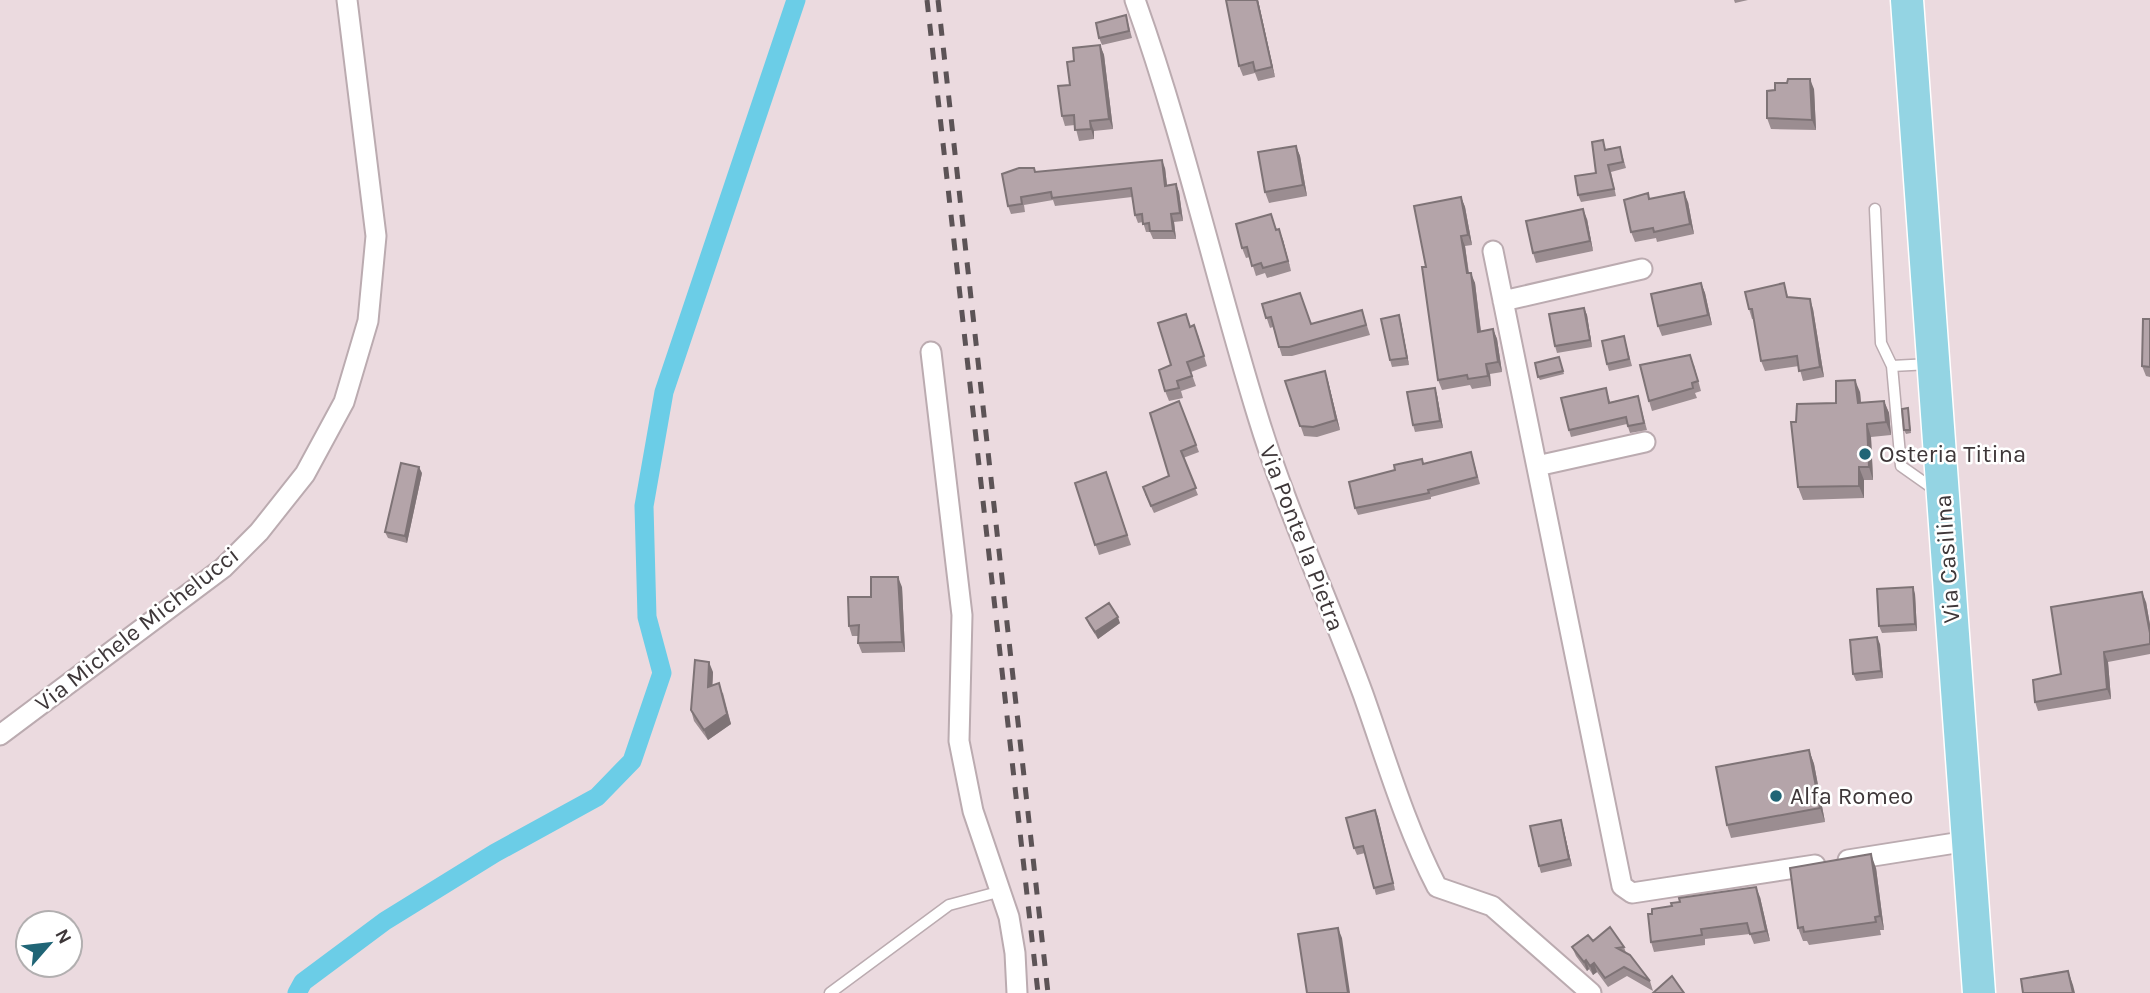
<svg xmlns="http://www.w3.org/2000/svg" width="2150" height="993" font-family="Karla,sans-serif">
  <rect width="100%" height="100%" fill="#ebdadf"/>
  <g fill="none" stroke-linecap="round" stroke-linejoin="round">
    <!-- canal -->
    <path stroke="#6bcde7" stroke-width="19" d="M297 993 303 982 385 921 495 853 597 797 632 761 662 673 647 617 644 506 664 392 796 0"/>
    <!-- service casing -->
    <g stroke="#bbabb0" stroke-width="13">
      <path id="service" d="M1875 209 1881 343 1892 366
        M1930 364 1892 366 1901 466 1935 490
        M830 993 949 905 998 892"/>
    </g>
    <!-- minor casing -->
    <g stroke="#bbabb0" stroke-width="23">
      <path id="minor" d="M1135 0C1184 137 1215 278 1258 417 1287 512 1329 601 1363 694 1386 759 1405 825 1437 887L1492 906 1591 993
        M1493 251 1622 886 1632 893 1815 865
        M1503 301 1642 269
        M931 352 962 615 959 741 973 811 1009 917 1015 953 1017 993
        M1537 466 1645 442
        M0 735 223 568 259 532 305 474 344 402 368 321 376 236 347 0
        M1848 860 1968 841"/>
    </g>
    <!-- primary casing -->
    <g stroke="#fff" stroke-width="35">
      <path id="primary" d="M1907 0 1979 993"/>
    </g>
    <!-- service -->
    <use href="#service" stroke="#fff" stroke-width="10"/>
    <!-- minor -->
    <use href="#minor" stroke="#fff" stroke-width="19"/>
    <!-- primary -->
    <use href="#primary" stroke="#94d4e3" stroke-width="32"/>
    <!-- rail -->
    <path stroke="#5c5356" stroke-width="5" stroke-dasharray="12 12" stroke-linecap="butt" d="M927 0 1038 993
      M938 0 1048 993"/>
  </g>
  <!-- wall -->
  <path fill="#9b8d91" d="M1258 0 1275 77 1258 81 1255 73 1243 76 1239 66Z
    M1734 0H1748L1735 3Z
    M1126 15 1132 38 1102 45 1099 38Z
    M1100 45 1104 55 1113 129 1094 131V139L1079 141 1075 125 1065 126 1062 116 1070 85 1074 61Z
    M1814 89 1816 130 1771 129 1767 118Z
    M1296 146 1300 156 1307 196 1269 203 1265 192Z
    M1620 147 1626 168 1611 172 1616 196 1581 202 1578 195 1596 173 1606 149Z
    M1165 168 1167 185 1176 184 1179 192 1183 221 1174 222 1176 239H1153L1150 232H1146L1143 222 1138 223 1135 215 1132 197 1055 206 1053 200 1024 205 1025 212 1011 214 1008 206 1036 172Z
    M1461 197 1465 207 1472 245 1465 246 1469 273 1475 283 1481 331 1493 329 1497 339 1502 372 1490 374 1491 386 1472 389 1470 385 1442 390 1438 380 1426 267Z
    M1650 199 1688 202 1694 234 1657 242 1656 238 1635 242 1631 232Z
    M1587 219 1593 251 1536 263 1533 253Z
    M1277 230 1283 240 1291 271 1267 278 1265 273 1256 276 1250 257 1246 258 1242 248Z
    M1701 283 1705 293 1712 325 1662 336 1658 326Z
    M1784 283 1788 297 1813 309 1824 377 1803 381 1799 366 1765 371 1761 361 1754 319H1752L1749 309Z
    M1262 304 1311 324 1362 310 1370 335 1292 356H1282L1273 327 1270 328Z
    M1584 308 1587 315 1592 347 1557 353 1555 346Z
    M1399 315 1401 322 1409 365 1392 367 1390 360Z
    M2150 319V377L2146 376 2142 366Z
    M1191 326 1198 335 1207 366 1191 372 1196 386 1181 391 1183 398 1169 401 1165 391 1171 365Z
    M1624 336 1632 366 1609 371 1607 364Z
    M1559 357 1564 374 1540 380 1538 377Z
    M1694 365 1701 391 1695 393 1697 398 1652 411 1649 401Z
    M1325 371 1328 381 1340 430 1317 437 1304 436 1285 381Z
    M1435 388 1437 395 1443 428 1415 432 1413 425Z
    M1860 392 1861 403 1884 401 1889 413 1891 435 1871 437 1873 480H1864V498L1803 500 1798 487 1796 422Z
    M1608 395 1610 402 1638 396 1647 430 1630 433 1627 424 1571 437 1569 430Z
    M1179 401 1199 452 1183 458 1198 495 1154 513 1145 494 1169 476Z
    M1908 408 1911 433 1906 434 1904 430Z
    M1471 452 1480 484 1431 497V499L1358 515 1355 508 1424 464Z
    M1106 472 1131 545 1099 555 1075 483Z
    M422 473 407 543 388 538 385 532Z
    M902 587 905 652 862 653 858 643V636H852L849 626 871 597Z
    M1915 594 1917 631 1882 633 1879 626Z
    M2146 602 2150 625V654L2108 662 2111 699 2038 711 2035 702 2061 674Z
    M1086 618 1120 623 1098 639 1089 625Z
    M1880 644 1883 678 1856 681 1853 674Z
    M713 672 712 686 723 693 731 724 708 740 694 721 691 710Z
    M1809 750 1814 764 1825 822 1731 838 1727 825Z
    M1375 810 1395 890 1376 895 1365 853 1357 855 1354 848Z
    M1563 827 1572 866 1541 873 1539 866Z
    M1876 868 1884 930H1880L1881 935 1809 945 1807 941H1803L1798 928Z
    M1760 897 1770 941 1754 944 1750 934 1705 939V945L1654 952 1651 942 1652 914Z
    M1593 941 1624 947 1626 953 1650 981 1653 991 1627 976 1608 987 1597 972 1593 975 1589 969 1587 971 1576 956 1572 947Z"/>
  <!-- shaded-wall -->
  <path fill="#7e7376" d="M1257 0H1258L1275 77 1272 67Z
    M1100 45 1104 55 1113 129 1109 119Z
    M1810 79 1814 89 1816 130 1812 120Z
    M1090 121 1094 131V139L1091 129Z
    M1296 146 1300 156 1307 196 1303 185Z
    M1162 160 1165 168 1168 194 1165 186Z
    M1176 184 1179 192 1183 221 1180 213Z
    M1684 192 1688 202 1694 234 1690 224Z
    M1461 197 1465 207 1472 245 1468 235Z
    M1583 209 1587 219 1593 251 1590 241Z
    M1171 214 1174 222 1176 239 1173 231Z
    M1279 229 1283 240 1291 271 1288 261Z
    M1461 236 1465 246 1470 284 1467 273Z
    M1471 273 1475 283 1482 342 1478 332Z
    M1701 283 1705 293 1712 325 1708 315Z
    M1810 299 1813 309 1824 377 1820 367Z
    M1584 308 1587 315 1592 347 1590 340Z
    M1399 315 1401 322 1409 365 1407 358Z
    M1493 329 1497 339 1502 372 1498 362Z
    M1486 364 1490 374 1491 386 1488 376Z
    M1325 371 1328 381 1340 430 1336 420Z
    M1855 380 1860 392 1862 416 1858 403Z
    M1435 388 1437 395 1443 428 1440 421Z
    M1884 401 1889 413 1891 435 1886 422Z
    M1867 424 1871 437 1873 480 1869 467Z
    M419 467 422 473 407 543 405 536Z
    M1859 467 1864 480V498L1859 486Z
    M898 577 902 587 905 652 902 642Z
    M1913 587 1915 594 1917 631 1915 624Z
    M2142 592 2146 602 2150 625V633Z
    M1118 617 1120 623 1098 639 1095 632Z
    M1877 637 1880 644 1883 678 1881 671Z
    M2104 652 2108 662 2111 699 2107 689Z
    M709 662 713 672 712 697 708 687Z
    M719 683 731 724 708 740 704 730Z
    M1809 750 1814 764 1825 822 1820 808Z
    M1375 810 1378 817 1395 890 1393 883Z
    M1561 820 1563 827 1572 866 1569 859Z
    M1871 854 1876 868 1884 930 1880 916Z
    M1756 887 1760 897 1770 941 1766 931Z
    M1338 928 1342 938 1350 993H1348Z
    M1586 960 1589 969 1587 971 1584 962Z
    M1594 963 1597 972 1593 975 1590 966Z
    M2068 971 2073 985 2075 993H2073Z"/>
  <!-- building -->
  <path fill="#b4a4a9" stroke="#7e7376" stroke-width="2" d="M1226 0H1257L1272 67 1255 71 1253 62 1239 66Z
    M1126 15 1129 31 1099 38 1096 23Z
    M1100 45 1109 119 1090 121 1091 129 1075 130 1074 115 1062 116 1058 86 1070 85 1067 62 1074 61 1073 48Z
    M1788 79H1810L1812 120 1767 118V91L1775 90V83H1787Z
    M1603 140 1605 150 1620 147 1623 162 1608 165 1614 189 1578 195 1575 176 1596 173 1592 142Z
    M1296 146 1303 185 1265 192 1258 152Z
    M1162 160 1165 186 1176 184 1180 213 1171 214 1173 231H1150L1149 223 1143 224 1142 214 1135 215 1131 188 1052 198 1051 192 1021 197 1022 204 1008 206 1002 174 1019 168H1034L1035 172Z
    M1684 192 1690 224 1654 232 1653 228 1631 232 1624 200 1648 193 1649 199Z
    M1461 197 1468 235 1461 236 1467 273H1471L1478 332 1493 329 1498 362 1486 364 1488 376 1468 379 1467 375 1438 380 1422 267H1426L1414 206Z
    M1583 209 1590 241 1533 253 1526 221Z
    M1271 214 1276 230 1279 229 1288 261 1263 268 1261 263 1252 266 1247 247 1242 248 1236 224Z
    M1701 283 1708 315 1658 326 1651 294Z
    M1784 283 1787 297 1810 299 1820 367 1799 371 1797 356 1761 361 1752 309H1749L1745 292Z
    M1300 293 1311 324 1362 310 1366 325 1289 347H1279L1271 317 1266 318 1262 304Z
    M1584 308 1590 340 1555 346 1549 314Z
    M1186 314 1190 327 1194 325 1204 356 1187 362 1192 376 1177 381 1179 388 1165 391 1159 370 1171 365 1158 323Z
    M1399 315 1407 358 1390 360 1381 319Z
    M2143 319H2150V367L2142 366Z
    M1624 336 1629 359 1607 364 1602 341Z
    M1690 355 1698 381 1692 383 1693 388 1649 401 1640 365Z
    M1559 357 1563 371 1538 377 1535 363Z
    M1325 371 1336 420 1313 427 1300 426 1285 381Z
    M1855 380 1858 403 1884 401 1886 422 1867 424 1869 467H1859V486L1798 487 1791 422H1796L1797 404 1836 403V381Z
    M1435 388 1440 421 1413 425 1407 392Z
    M1606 388 1609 403 1638 396 1644 423 1628 426 1626 417 1569 430 1561 398Z
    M1179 401 1196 445 1181 451 1196 488 1151 506 1143 487 1169 476 1150 413Z
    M1908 408 1910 430H1904L1902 409Z
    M1471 452 1477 477 1428 490 1429 493 1355 508 1349 482 1395 470 1394 465 1422 459 1423 464Z
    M401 463 419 467 405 536 385 532Z
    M1106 472 1127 535 1095 545 1075 483Z
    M871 577H898L902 642 858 643 859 625 849 626 848 597H871Z
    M1913 587 1915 624 1879 626 1877 589Z
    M2142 592 2150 633V644L2104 652 2107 689 2035 702 2033 680 2061 674 2051 607Z
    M1109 603 1118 617 1095 632 1086 618Z
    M1877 637 1881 671 1853 674 1850 640Z
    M695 660 709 662 708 687 719 683 727 714 704 730 691 710Z
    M1809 750 1820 808 1727 825 1716 767Z
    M1375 810 1393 883 1374 888 1363 846 1354 848 1346 818Z
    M1561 820 1569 859 1539 866 1530 826Z
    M1871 854 1880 916 1875 917 1876 922 1804 932 1803 927 1798 928 1790 868Z
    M1756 887 1766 931 1750 934 1747 923 1701 929 1702 935 1651 942 1648 914H1652V909L1672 906 1671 903 1680 902 1679 898Z
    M1610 927 1624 947 1617 948 1630 955 1650 981 1624 967 1605 978 1594 963 1590 966 1586 960 1584 962 1572 947 1588 935 1593 941Z
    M1338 928 1348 993H1307L1298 934Z
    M2068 971 2073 993H2023L2021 979Z
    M1672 976 1684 993H1653Z"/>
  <!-- markers -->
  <g fill="#206576" stroke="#fff" stroke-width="2.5">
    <circle cx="1865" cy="454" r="7"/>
    <circle cx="1776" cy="796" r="7"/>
  </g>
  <g text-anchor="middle" stroke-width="5" stroke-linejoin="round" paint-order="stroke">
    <!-- poi labels -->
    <g font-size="24" fill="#3e3739" stroke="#fff" text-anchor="start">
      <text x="1879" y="462">Osteria Titina</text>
      <text x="1790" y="804">Alfa Romeo</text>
    </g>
    <!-- street labels -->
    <g font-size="24" fill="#3e3739" stroke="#fff">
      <text transform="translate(1302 538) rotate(69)" y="8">Via Ponte la Pietra</text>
      <text transform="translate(1947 559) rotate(-94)" y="8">Via Casilina</text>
      <text transform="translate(137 629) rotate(-38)" y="8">Via Michele Michelucci</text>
    </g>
  </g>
  <!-- north arrow -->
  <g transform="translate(49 944) rotate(62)"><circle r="33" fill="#ffffff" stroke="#b2afb0" stroke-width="2"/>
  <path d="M0-5L12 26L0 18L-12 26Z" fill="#206576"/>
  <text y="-10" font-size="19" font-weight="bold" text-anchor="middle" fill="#3e3739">N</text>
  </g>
</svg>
